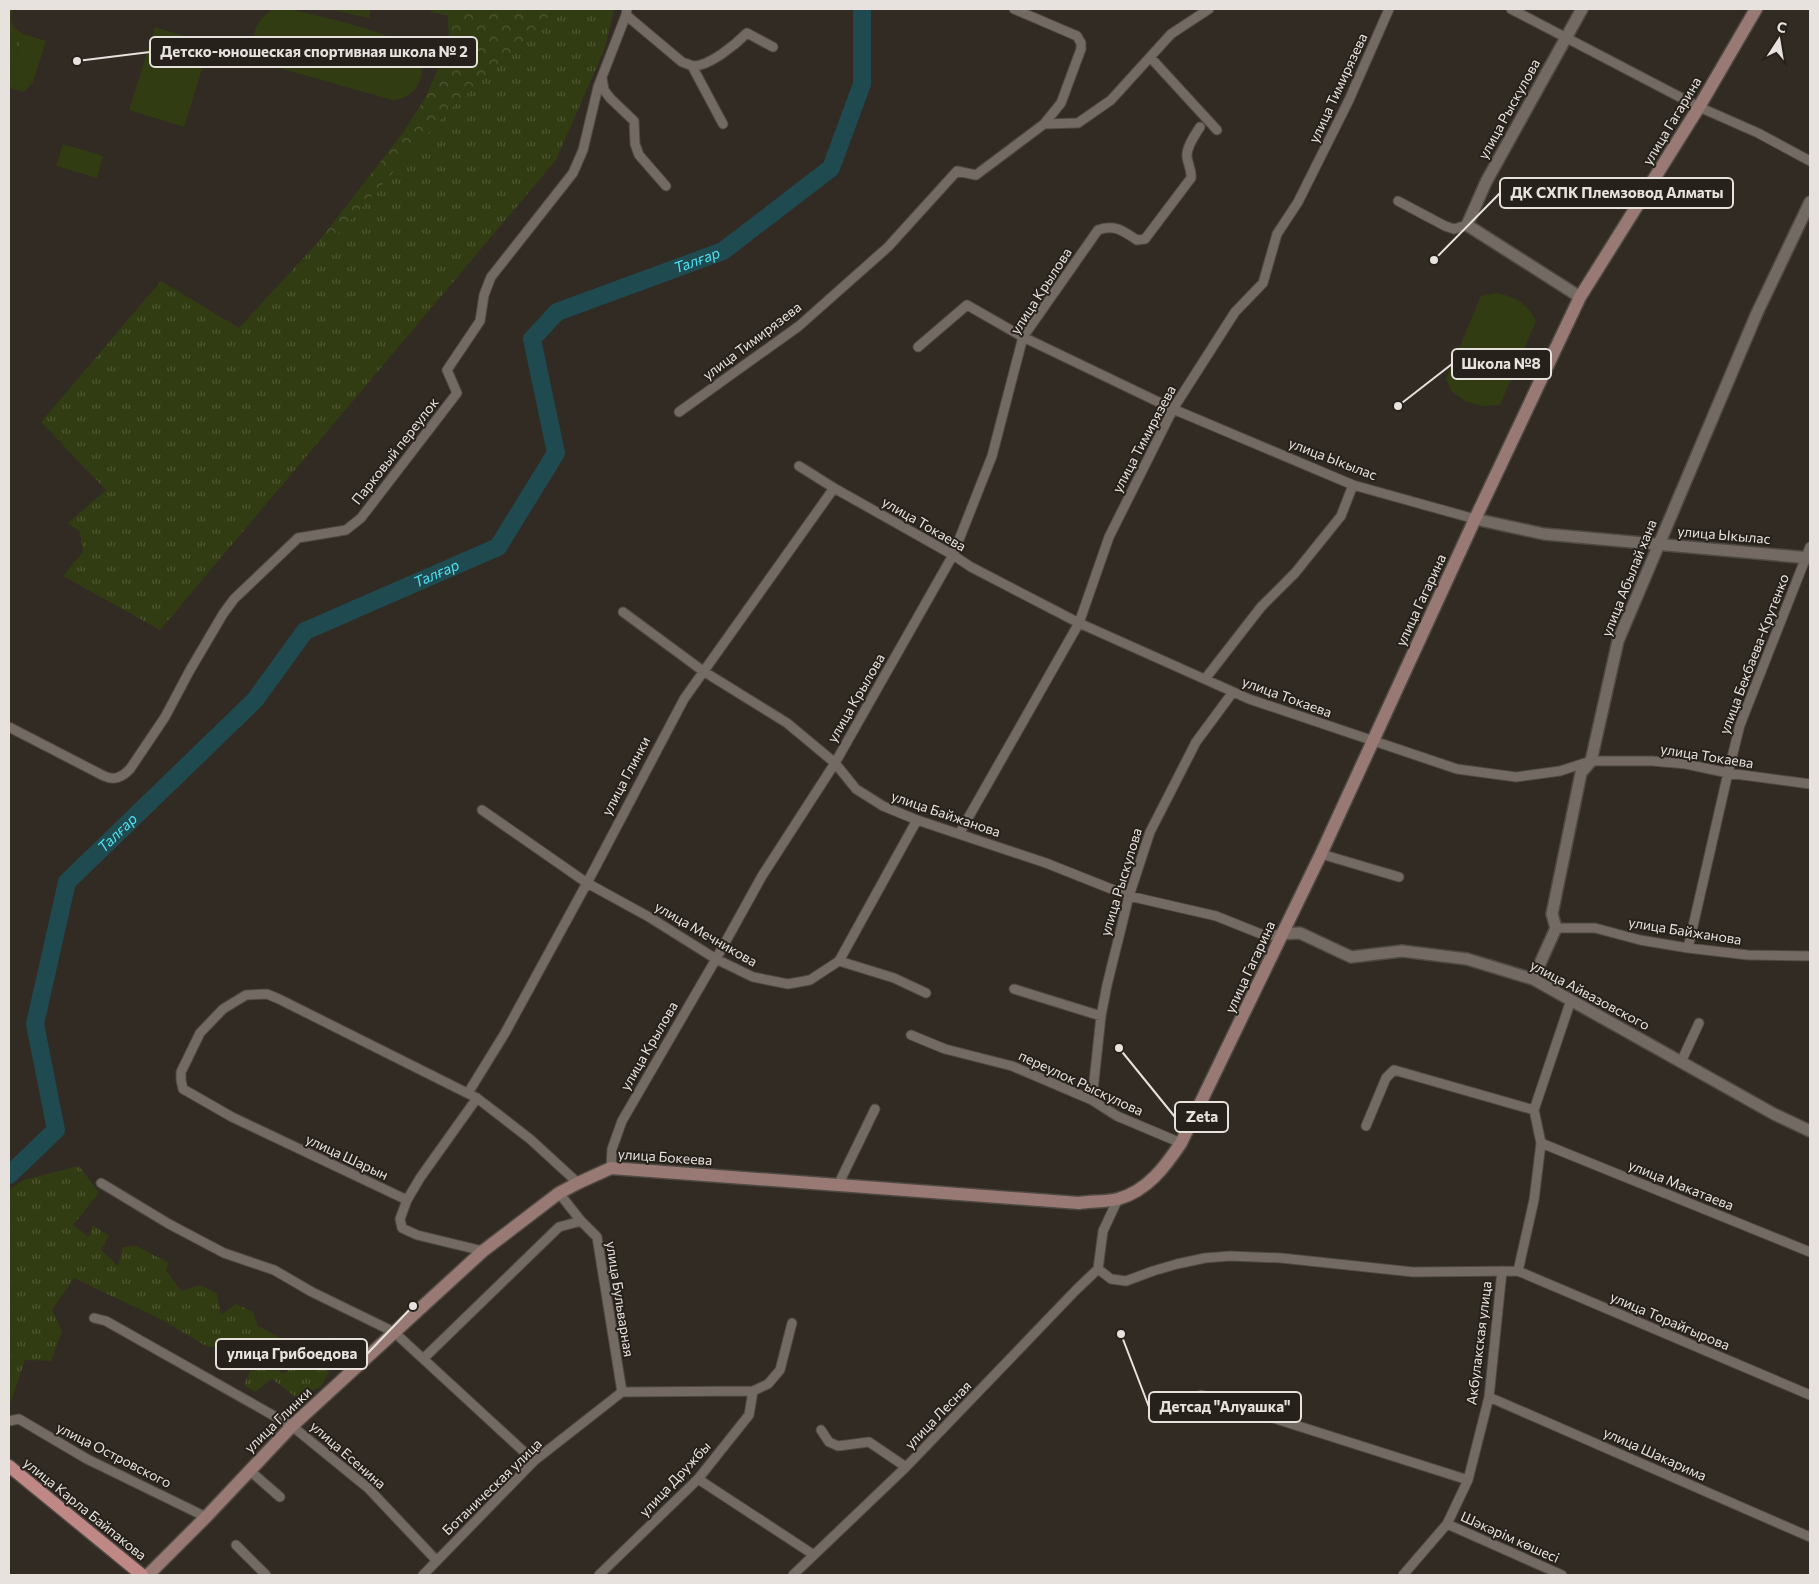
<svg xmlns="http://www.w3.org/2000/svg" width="1819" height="1584" font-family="Commissioner,sans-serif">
  <defs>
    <pattern id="grass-tufts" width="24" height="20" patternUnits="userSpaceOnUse" patternTransform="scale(1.25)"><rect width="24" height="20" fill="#323c12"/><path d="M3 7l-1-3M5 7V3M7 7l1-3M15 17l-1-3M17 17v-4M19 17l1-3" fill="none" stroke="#505834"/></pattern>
    <pattern id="forest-crowns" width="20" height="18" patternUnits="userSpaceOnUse" patternTransform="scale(1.25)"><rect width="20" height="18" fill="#323c12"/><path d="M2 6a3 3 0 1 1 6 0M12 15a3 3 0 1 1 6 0" fill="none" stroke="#505834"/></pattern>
  </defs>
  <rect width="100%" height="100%" fill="#312b24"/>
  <!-- grass -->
  <path fill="url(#grass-tufts)" d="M9 9H13L11 18 13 27 23 34 10 74 33 82 24 92 9 88Z
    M328 9H371L369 18Z
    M556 9H614L605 48 556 160 160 630 63 576 83 552 80 532 68 523 106 490 41 422 161 281 239 328 319 241 336 236 451 108 529 38Z
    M79 1166 99 1193 73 1225 89 1237 93 1225 109 1236 101 1250 118 1266 123 1247 136 1246 169 1263 166 1270 181 1291 201 1285 217 1294 221 1315 236 1304 253 1312 258 1326 286 1341 271 1364 283 1374 296 1363 302 1370 330 1337 341 1347 321 1387 296 1397 272 1379 255 1392 244 1385 255 1360 235 1346 208 1347 164 1321 74 1278 52 1310 62 1331 51 1361 25 1360 9 1407V1190L24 1180Z"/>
  <!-- forest -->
  <path fill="url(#forest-crowns)" d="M431 9H556L529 38 451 108 336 236 319 241 405 130 426 96 449 44 448 15 431 12Z"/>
  <!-- garden -->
  <path fill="#323c12" d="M274 9H290L298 11C326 18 400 33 416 54 431 73 415 101 392 100L272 66C244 55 251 19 274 9Z
    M155 27 210 44 184 127 129 110Z
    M23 34 46 41 33 82 10 74Z
    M63 144 103 156 97 178 56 166Z
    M1498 293C1519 299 1525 302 1536 321L1500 405 1483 406 1467 402 1451 391 1446 379 1481 296Z"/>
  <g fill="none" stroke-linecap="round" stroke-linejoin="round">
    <!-- river -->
    <path stroke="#1f4a50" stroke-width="18" id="s1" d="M9 1175 56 1130 35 1024 67 882 255 700 305 631 498 547 556 453 532 339 557 312 723 251 831 168 862 84V9"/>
    <!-- minor casing -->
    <g stroke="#4f4943" stroke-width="11">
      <path id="minor" d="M1014 9 1077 36 1081 43V49L1061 103 1044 124
        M1511 9 1699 107 1758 133 1810 161
        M626 15 682 62C685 63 690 65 693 66 710 66 736 44 747 33L773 47
        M1150 57 1217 130
        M692 66 723 124
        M602 78 604 90 610 98 634 121 635 144 639 155 666 186
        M1398 201 1445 226 1454 229 1467 225
        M918 347 967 305 1023 337 1173 409 1353 485 1475 519
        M679 412 799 326 888 247 957 171 976 175 1044 124 1078 123 1111 100 1171 34 1209 9
        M799 466 834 488 953 555 971 567 1079 623 1249 699 1457 769 1516 777 1560 771 1591 761H1652L1686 764 1728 773 1810 784
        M623 612 703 671 787 723 835 763 856 789 883 806 917 820 1046 863 1129 896 1216 916 1266 936 1281 934
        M1205 679 1261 607 1295 573 1341 516 1353 485
        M9 727 104 776C115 781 122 777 130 769L165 717 190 670 223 614 234 599 298 538 346 530 361 518 457 393 447 370 480 321 484 295 491 277 573 173 583 150 598 87 626 15 627 9
        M482 810 587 883 649 917 716 959 753 977 788 984 810 980 839 961 917 820
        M959 834 1079 623 1109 537 1173 409 1235 312 1263 283 1277 234 1298 202 1349 100 1389 9
        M1321 854 1399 877
        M1556 928H1595L1640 940 1688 948 1748 955 1810 956
        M1688 948 1728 773 1740 725 1810 547
        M839 961 894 978 926 993
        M1014 989 1101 1016
        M911 1035 945 1049 1012 1066 1092 1100 1117 1116 1181 1143
        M1681 1062 1699 1023
        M468 1093 505 1033 587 883 684 699 834 488
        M477 1098 420 1178 407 1200 400 1219 402 1228 417 1235 483 1251
        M1092 1100 1101 1016 1107 985 1129 896 1150 832 1196 742 1233 692
        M1366 1126 1386 1078 1394 1070 1534 1110
        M1541 1143 1810 1252
        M611 1168 612 1149 622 1121 716 959 762 876 835 763 953 555 992 456 1023 337 1098 230C1115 224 1123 231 1137 240L1145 239 1191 178C1192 170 1188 165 1187 157 1186 147 1195 135 1200 127
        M101 1183 169 1224 224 1253 274 1270 312 1292 394 1332 534 1461
        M838 1185 875 1109
        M559 1193 581 1221 597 1237 622 1392
        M1118 1199 1103 1231 1098 1269 1111 1279 1126 1281 1153 1271 1177 1264 1205 1258 1230 1256 1281 1258 1413 1272 1518 1271 1810 1395
        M407 1200 232 1117 183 1089 181 1080V1072L200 1033 223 1009 246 995 267 994 279 999 477 1098 530 1139 578 1183
        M1518 1271 1534 1200 1541 1143 1534 1110 1571 1000
        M94 1318 106 1321 292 1426 368 1488 437 1561
        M424 1358 559 1227 581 1221
        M1201 1395 1468 1480
        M1489 1397 1810 1537
        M9 1421 19 1419 87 1459 206 1517
        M821 1430 829 1442 838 1446 869 1442 906 1467
        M249 1470 280 1497
        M698 1479 814 1555
        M1447 1524 1562 1575
        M236 1545 266 1575
        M423 1575 534 1461 622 1392 753 1391 768 1384 780 1370 792 1323
        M599 1575 698 1479 749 1415 753 1391
        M793 1575 906 1467 1076 1290 1098 1269
        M1403 1575 1447 1524 1468 1480 1489 1397 1502 1271"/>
    </g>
    <!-- tertiary casing -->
    <g stroke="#4f4943" stroke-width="14">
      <path id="tertiary" d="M1580 297 1467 225 1486 182 1582 9
        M1475 519 1544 534 1810 558
        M1281 934 1300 933 1351 957 1402 951 1467 959 1533 979 1774 1114 1810 1131
        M1533 979 1556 928 1552 914 1581 773 1591 761 1618 641 1757 313 1810 202"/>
    </g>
    <!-- secondary casing -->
    <g stroke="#4f4943" stroke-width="15">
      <path id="secondary" d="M148 1575 206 1517 292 1426 483 1251 559 1193 578 1183 611 1168 1079 1203C1092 1201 1106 1202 1118 1199 1147 1191 1165 1167 1181 1143L1321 854 1475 519 1580 297 1699 107 1756 9"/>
    </g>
    <!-- primary casing -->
    <g stroke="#4f4943" stroke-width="15">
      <path id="primary" d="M9 1466 142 1575"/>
    </g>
    <!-- minor -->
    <use href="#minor" stroke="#726a63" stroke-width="9"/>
    <!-- tertiary -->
    <use href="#tertiary" stroke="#726a63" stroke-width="11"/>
    <!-- secondary -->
    <use href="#secondary" stroke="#997974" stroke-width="12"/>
    <!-- primary -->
    <use href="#primary" stroke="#c08885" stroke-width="12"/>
  </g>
  <g text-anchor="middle" stroke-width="4" stroke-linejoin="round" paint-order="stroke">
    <!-- street labels -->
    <g font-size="14" fill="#e7e2de" stroke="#27211b">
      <text transform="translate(1338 88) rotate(-65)" y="5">улица Тимирязева</text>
      <text transform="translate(1509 109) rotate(-61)" y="5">улица Рыскулова</text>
      <text transform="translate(1672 121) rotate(-59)" y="5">улица Гагарина</text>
      <text transform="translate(1041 291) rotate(-57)" y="5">улица Крылова</text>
      <text transform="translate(752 341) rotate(-37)" y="5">улица Тимирязева</text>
      <text transform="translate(1144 439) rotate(-62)" y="5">улица Тимирязева</text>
      <text transform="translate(395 451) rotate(-52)" y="5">Парковый переулок</text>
      <text transform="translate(1333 459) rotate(21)" y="5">улица Ыкылас</text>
      <text transform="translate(924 524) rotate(30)" y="5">улица Токаева</text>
      <text transform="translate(1724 535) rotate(5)" y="5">улица Ыкылас</text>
      <text transform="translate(1629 578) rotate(-68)" y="5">улица Абылай хана</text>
      <text transform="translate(1421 600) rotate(-65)" y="5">улица Гагарина</text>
      <text transform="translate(1754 654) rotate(-69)" y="5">улица Бекбаева-Крутенко</text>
      <text transform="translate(1287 697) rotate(20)" y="5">улица Токаева</text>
      <text transform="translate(856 698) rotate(-60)" y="5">улица Крылова</text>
      <text transform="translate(1707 756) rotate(9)" y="5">улица Токаева</text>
      <text transform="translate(626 776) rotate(-62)" y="5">улица Глинки</text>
      <text transform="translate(946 814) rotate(19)" y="5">улица Байжанова</text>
      <text transform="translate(1121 882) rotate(-73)" y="5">улица Рыскулова</text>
      <text transform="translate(1685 931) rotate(9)" y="5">улица Байжанова</text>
      <text transform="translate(706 934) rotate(30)" y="5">улица Мечникова</text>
      <text transform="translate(1250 967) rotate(-65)" y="5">улица Гагарина</text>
      <text transform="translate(1590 995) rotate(28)" y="5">улица Айвазовского</text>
      <text transform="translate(649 1046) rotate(-60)" y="5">улица Крылова</text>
      <text transform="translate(1081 1083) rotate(25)" y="5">переулок Рыскулова</text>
      <text transform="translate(347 1157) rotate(25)" y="5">улица Шарын</text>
      <text transform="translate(665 1157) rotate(4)" y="5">улица Бокеева</text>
      <text transform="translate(1681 1185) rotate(22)" y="5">улица Макатаева</text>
      <text transform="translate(620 1299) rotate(81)" y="5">улица Бульварная</text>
      <text transform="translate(1670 1321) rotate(23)" y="5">улица Торайгырова</text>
      <text transform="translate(1479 1343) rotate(-83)" y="5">Акбулакская улица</text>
      <text transform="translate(938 1415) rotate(-46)" y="5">улица Лесная</text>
      <text transform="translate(278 1420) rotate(-44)" y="5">улица Глинки</text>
      <text transform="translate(1655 1454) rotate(24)" y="5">улица Шакарима</text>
      <text transform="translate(114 1455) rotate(27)" y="5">улица Островского</text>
      <text transform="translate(348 1455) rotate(41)" y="5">улица Есенина</text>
      <text transform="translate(675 1479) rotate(-47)" y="5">улица Дружбы</text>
      <text transform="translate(492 1487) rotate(-44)" y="5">Ботаническая улица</text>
      <text transform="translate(85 1509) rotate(39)" y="5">улица Карла Байпакова</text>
      <text transform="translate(1510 1537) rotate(24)" y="5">Шәкәрім көшесі</text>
    </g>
    <!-- water labels -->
    <g font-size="15" font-style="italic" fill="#51e0f0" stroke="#27211b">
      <text dy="5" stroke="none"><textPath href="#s1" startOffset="1289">Талғар</textPath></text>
      <text dy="5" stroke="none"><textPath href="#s1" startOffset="809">Талғар</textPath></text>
      <text dy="5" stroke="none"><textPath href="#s1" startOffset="389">Талғар</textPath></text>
    </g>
  </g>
  <!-- callouts -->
  <path fill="none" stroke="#e7e2de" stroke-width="2" d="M77 61L150 52M1434 260L1500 193M1398 406L1452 364M1119 1048L1175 1117M413 1306L367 1354M1121 1334L1149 1407"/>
  <g fill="#e7e2de" stroke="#27211b" stroke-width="2">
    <circle cx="77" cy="61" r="5"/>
    <circle cx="1434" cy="260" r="5"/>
    <circle cx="1398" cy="406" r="5"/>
    <circle cx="1119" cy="1048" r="5"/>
    <circle cx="413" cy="1306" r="5"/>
    <circle cx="1121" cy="1334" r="5"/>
  </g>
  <g fill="#27211b" stroke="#e7e2de" stroke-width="2">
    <rect x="150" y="37" width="327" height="30" rx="5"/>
    <rect x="1500" y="178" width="233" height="30" rx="5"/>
    <rect x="1452" y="349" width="99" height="30" rx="5"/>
    <rect x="1175" y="1102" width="53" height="30" rx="5"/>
    <rect x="216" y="1339" width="151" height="30" rx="5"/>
    <rect x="1149" y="1392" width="152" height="30" rx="5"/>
  </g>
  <g font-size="15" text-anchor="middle" font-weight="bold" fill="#e7e2de">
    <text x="314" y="57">Детско-юношеская спортивная школа № 2</text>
    <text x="1617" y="198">ДК СХПК Племзовод Алматы</text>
    <text x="1501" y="369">Школа №8</text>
    <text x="1202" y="1122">Zeta</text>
    <text x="292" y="1359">улица Грибоедова</text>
    <text x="1225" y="1412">Детсад "Алуашка"</text>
  </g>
  <!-- border -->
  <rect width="1819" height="1584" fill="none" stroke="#e7e2de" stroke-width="20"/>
  <!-- north arrow -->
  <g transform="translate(1779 40) rotate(12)" stroke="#27211b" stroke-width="4" paint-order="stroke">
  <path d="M0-4L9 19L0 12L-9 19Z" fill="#e7e2de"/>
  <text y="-8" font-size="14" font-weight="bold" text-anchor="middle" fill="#e7e2de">С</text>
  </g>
</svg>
